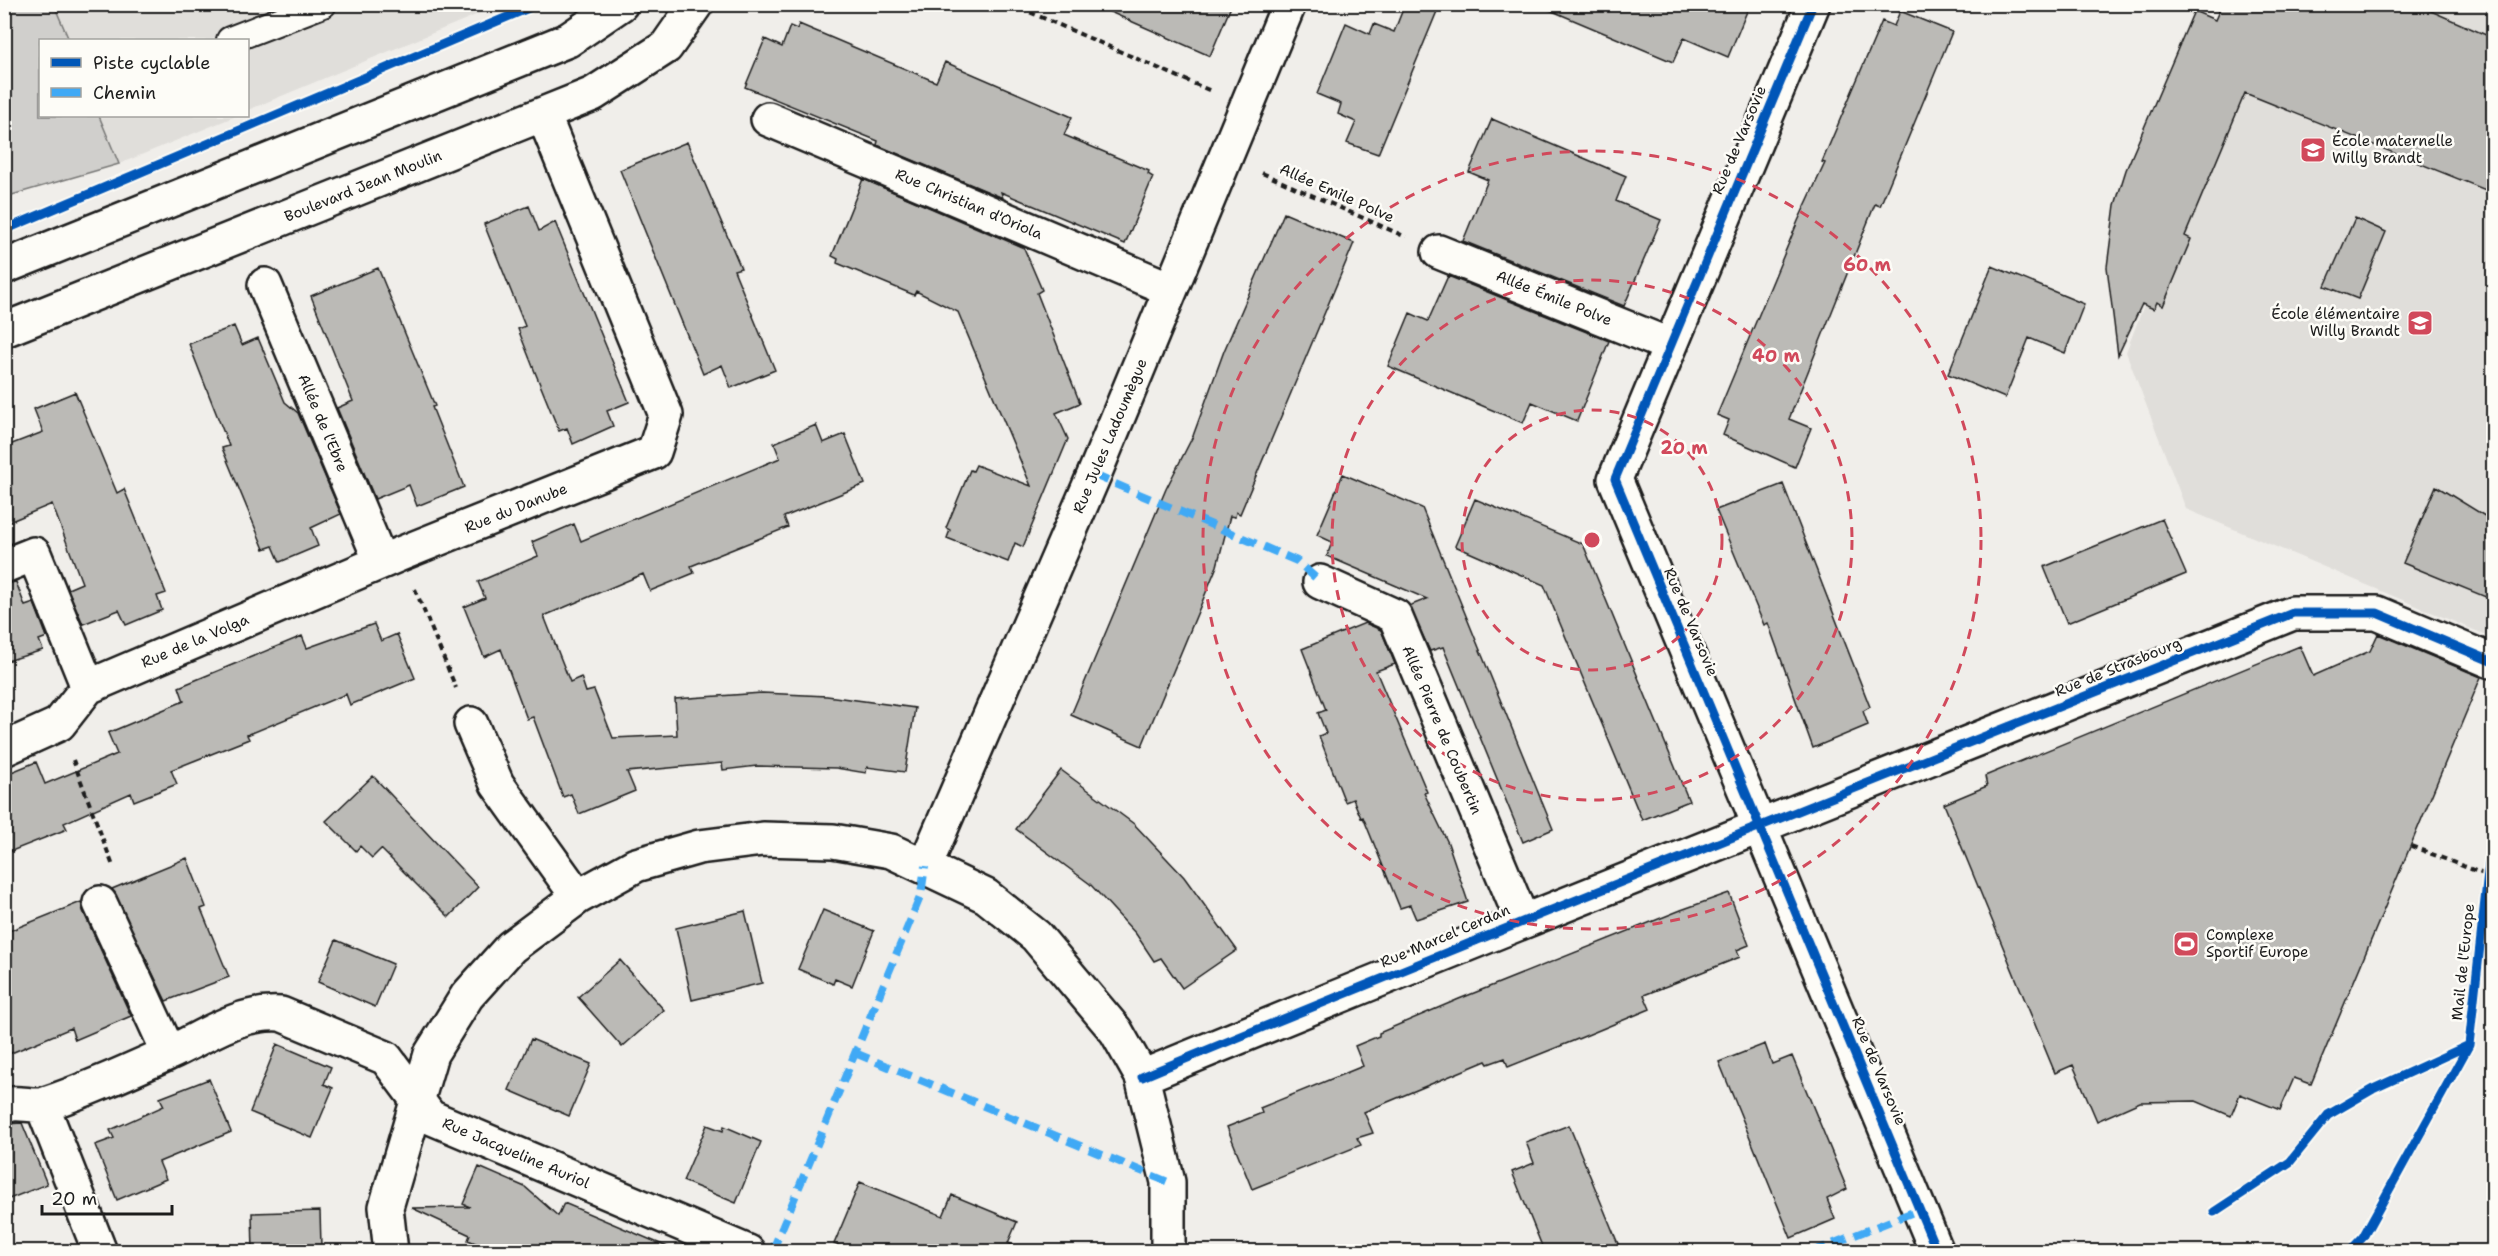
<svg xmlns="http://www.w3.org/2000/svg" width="2498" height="1256" font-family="'Shantell Sans',sans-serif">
  <rect width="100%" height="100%" fill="#f0eeea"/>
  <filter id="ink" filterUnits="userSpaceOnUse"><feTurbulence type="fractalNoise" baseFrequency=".0167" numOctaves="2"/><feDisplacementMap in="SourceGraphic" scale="12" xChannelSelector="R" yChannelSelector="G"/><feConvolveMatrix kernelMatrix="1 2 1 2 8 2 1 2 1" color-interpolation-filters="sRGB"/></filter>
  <g filter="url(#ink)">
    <!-- built -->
    <path fill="#e0deda" d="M2476 4 2493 12V638L2186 509 2126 352 2148 295 2272 5Z
      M5 5H500L248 110V40H40V116H236L119 164 5 195Z"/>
    <!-- green -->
    <path fill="#d0cfcc" stroke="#767674" stroke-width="1.5" d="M5 4 54 5 69 40H40V116H99L119 164 5 197Z"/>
    <!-- building -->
    <path fill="#bbbab6" stroke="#1c1c1c" stroke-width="1.5" d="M1092 4H1232L1210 56Z
      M1405 4H1440L1378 154 1347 143 1356 122 1338 114 1341 104 1317 94 1346 23 1370 34 1374 24 1394 32Z
      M1607 4H1750L1728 57 1684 38 1673 62 1538 5Z
      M2222 4H2415L2493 38V193L2245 93 2185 236 2191 239 2163 306 2157 302 2154 309 2142 304 2118 355 2107 267 2115 205 2126 170 2194 11 2215 20Z
      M1900 11 1952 32 1880 206 1875 204 1789 419 1811 428 1795 467 1723 435 1729 420 1717 415 1798 221 1825 163 1822 162 1882 21 1894 26Z
      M799 24 936 82 945 62 1072 117 1064 135 1149 171 1148 174 1153 177 1125 244 1001 192 1003 198 877 145 878 141 745 87 765 39 782 47 790 26 797 29Z
      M1492 119 1626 176 1616 201 1661 220 1624 306 1463 241 1488 180 1469 172Z
      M687 142 741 268 734 270 775 370 731 388 722 365 703 374 620 170Z
      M863 179 1024 248 1042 290 1037 293 1080 403 1056 413 1068 439 1023 547 1015 543 1008 562 947 538 950 530 946 528 970 470 973 471 976 465 1031 486 958 312 916 291 914 295 837 263 838 259 832 256Z
      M529 206 539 231 555 222 629 402 607 411 613 426 573 444 567 428 559 431 535 372 518 329 525 326 484 224Z
      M1284 213 1354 243 1240 514 1236 512 1235 517 1230 516 1217 566 1142 746 1071 715 1166 489 1193 436 1224 351Z
      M2355 218 2386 232 2358 299 2325 286Z
      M1992 266 2084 304 2065 353 2029 338 2005 398 1948 374Z
      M378 268 435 406 432 407 464 487 417 506 409 485 375 499 337 408 353 401 311 296Z
      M1448 276 1609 341 1577 421 1532 402 1523 423 1388 366 1410 313 1428 321Z
      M234 326 242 345 258 338 285 402 298 413 341 514 311 528 318 546 280 562 273 546 264 549 222 448 229 446 189 344Z
      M75 392 117 493 124 489 166 593 157 596 162 610 126 625 119 610 83 624 68 589 82 583 52 504 4 524V447L43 432 34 409Z
      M816 425 823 443 845 434 865 484 784 517 788 527 691 566 694 573 650 591 643 574 544 616 570 682 581 677 586 692 594 690 613 738 677 735 675 699 762 693 827 696 915 708 905 772 867 767 866 773 836 768 757 766 723 770 722 763 627 772 635 791 579 814 571 794 563 797 533 717 527 719 501 649 484 657 464 607 485 598 478 582 538 556 532 542 574 524 581 541 780 458 774 443Z
      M1343 474 1422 508 1553 829 1523 842 1443 647 1430 651 1409 606 1427 599 1327 556 1332 542 1317 535Z
      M1783 484 1870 707 1863 711 1868 725 1813 748 1768 623 1764 625 1716 510Z
      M2436 486 2493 521V600L2403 563Z
      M1475 499 1583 544 1689 801 1642 820 1544 585 1455 546Z
      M2162 519 2186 574 2067 623 2044 567Z
      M16 582 25 606 34 603 47 637 39 640 43 650 4 662V584Z
      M1365 623 1381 630 1395 664 1376 671 1427 792 1424 793 1448 843 1468 902 1416 919 1410 905 1400 908 1363 817 1361 818 1353 799 1345 802 1319 736 1326 733 1318 713 1326 710 1302 649Z
      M374 624 381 641 397 634 415 678 350 705 346 694 247 735 249 739 171 770 177 784 134 801 131 793 64 823 67 829 4 854V775L36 762 45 784 117 754 108 733 184 701 179 687 302 636 307 648Z
      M2378 634 2481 677 2311 1084 2294 1078 2280 1110 2240 1094 2231 1116 2196 1101 2140 1102 2097 1121 2073 1065 2055 1073 1944 804 1987 786 1985 776 2300 646 2313 676 2370 651Z
      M1061 770 1134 824 1184 877 1237 950 1182 988 1161 958 1154 961 1136 934 1090 884 1016 829Z
      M373 776 478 887 449 917 381 849 372 858 360 846 356 851 326 821Z
      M187 858 206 907 201 909 229 977 166 1001 112 889Z
      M1729 893 1749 945 1737 950 1740 957 1644 995 1650 1009 1573 1041 1508 1067 1505 1058 1488 1064 1486 1061 1364 1112 1373 1133 1357 1138 1361 1145 1252 1189 1227 1127 1262 1113 1260 1108 1363 1066 1355 1046 1379 1036V1033L1459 999 1681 910Z
      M81 902 83 911 131 1016 75 1040 71 1028 4 1056V933Z
      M823 910 874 931 852 986 835 979 833 984 798 969Z
      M745 911 762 983 692 1000 676 928Z
      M336 940 393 964 375 1007 318 982Z
      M620 960 664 1010 622 1047 578 997Z
      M531 1039 591 1064 569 1116 509 1090Z
      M277 1044 331 1067 324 1084 333 1088 312 1138 250 1112Z
      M1765 1044 1772 1064 1792 1056 1847 1189 1827 1199 1835 1219 1791 1238 1719 1062Z
      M209 1079 231 1132 159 1162 166 1179 117 1200 95 1145 114 1138 110 1130 164 1106 160 1098Z
      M22 1123 47 1184 4 1201V1124Z
      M707 1125 723 1131 724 1126 761 1142 736 1203 683 1181Z
      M1569 1125 1621 1251H1544L1512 1172 1534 1163 1526 1142Z
      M479 1167 525 1187 558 1216 564 1203 677 1251H495L468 1240 470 1235 412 1208 470 1207 463 1204Z
      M860 1182 943 1216 952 1195 1017 1222 1008 1243 1027 1251H853L834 1244Z
      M320 1211 321 1246H310L311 1251H253L252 1213Z"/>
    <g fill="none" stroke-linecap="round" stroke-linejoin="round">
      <!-- service casing -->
      <g stroke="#1c1c1c" stroke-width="30">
        <path id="service" d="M230 40 323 4"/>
      </g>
      <!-- minor casing -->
      <g stroke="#1c1c1c" stroke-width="38">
        <path id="minor" d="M1813 4 1615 479 1937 1252
          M768 119 1170 289
          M1439 252 1669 345
          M4 267 568 40 621 4
          M265 285 381 562
          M4 330 593 94 666 47 696 4
          M4 566 34 554 88 687
          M1320 582 1395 616 1522 920
          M471 724 497 784 578 897
          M4 749 59 724 88 687 400 554 654 452 666 415 543 114
          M925 866 1094 475 1289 4
          M100 903 169 1053
          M1142 1077C1524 919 1909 767 2293 613H2377L2491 661
          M42 1105 100 1252
          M4 1106C18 1100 32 1108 45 1104 87 1090 129 1071 169 1053 206 1036 240 1011 281 1014L386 1058 430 1117 748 1252
          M391 1252 386 1207 431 1054 467 996 511 947 578 897 636 865 699 847 763 839 833 841 891 851 986 896 1036 936 1116 1031 1142 1077 1168 1182V1252"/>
      </g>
      <!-- path -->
      <path stroke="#1c1c1c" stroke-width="4" stroke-dasharray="6 4.5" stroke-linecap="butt" d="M1011 4 1211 91
        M1262 173 1406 237
        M415 589 456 688
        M73 760 113 866
        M2214 1212 2290 1162 2328 1115 2373 1089 2469 1045 2490 855 2494 848
        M2363 1237 2367 1252"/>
      <!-- service -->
      <use href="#service" stroke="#fdfcf7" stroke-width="26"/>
      <!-- minor -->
      <use href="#minor" stroke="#fdfcf7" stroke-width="33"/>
      <!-- path-bridge -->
      <path stroke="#1c1c1c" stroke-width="4" stroke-dasharray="6 4.5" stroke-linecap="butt" d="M2411 846 2494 878"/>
      <!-- quiet -->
      <path stroke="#3fa9f5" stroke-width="8" stroke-dasharray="15 8" stroke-linecap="butt" d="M1094 475 1297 561 1320 582
        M855 1053 1168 1182
        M772 1252 921 895 925 866
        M1812 1252 1921 1209"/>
      <!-- cycleway casing -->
      <g stroke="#fdfcf7" stroke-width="13">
        <path id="cycleway" d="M1813 4 1615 479 1937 1252
          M4 230 538 4
          M1142 1077C1524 919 1909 767 2293 613H2377L2491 661
          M2214 1212 2290 1162 2328 1115 2373 1089 2469 1045
          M2349 1252 2363 1237 2469 1045 2490 855 2494 848"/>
      </g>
      <!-- cycleway -->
      <use href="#cycleway" stroke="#0057b8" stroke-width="9"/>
    </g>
  </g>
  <!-- distance rings -->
  <g fill="none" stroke="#d1495b" stroke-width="3" stroke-dasharray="10 8">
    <circle cx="1592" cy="540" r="130"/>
    <circle cx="1592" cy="540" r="260"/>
    <circle cx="1592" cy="540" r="389"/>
  </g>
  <!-- icons -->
  <defs>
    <g id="school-square" transform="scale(1.35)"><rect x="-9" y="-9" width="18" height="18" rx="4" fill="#d1495b" stroke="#fdfcf7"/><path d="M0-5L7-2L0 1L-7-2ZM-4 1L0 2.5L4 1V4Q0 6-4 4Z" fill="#fff"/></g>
    <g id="stadium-square" transform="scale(1.35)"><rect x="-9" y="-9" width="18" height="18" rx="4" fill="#d1495b" stroke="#fdfcf7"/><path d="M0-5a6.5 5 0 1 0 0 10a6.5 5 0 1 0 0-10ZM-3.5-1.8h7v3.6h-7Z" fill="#fff"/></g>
  </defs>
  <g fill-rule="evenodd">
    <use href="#school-square" x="2313" y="150"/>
    <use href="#school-square" x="2420" y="323"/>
    <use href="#stadium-square" x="2186" y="944"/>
  </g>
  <g text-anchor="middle" stroke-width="5" stroke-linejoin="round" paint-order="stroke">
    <!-- street labels -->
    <g font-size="15" fill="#1c1c1c" stroke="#fdfcf7">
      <text transform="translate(1739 140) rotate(-67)" y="5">Rue de Varsovie</text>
      <text transform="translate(363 186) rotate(-22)" y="5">Boulevard Jean Moulin</text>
      <text transform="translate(1337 193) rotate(24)" y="5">Allée Emile Polve</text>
      <text transform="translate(969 204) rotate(23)" y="5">Rue Christian d'Oriola</text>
      <text transform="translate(1554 298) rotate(22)" y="5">Allée Émile Polve</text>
      <text transform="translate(323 423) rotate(67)" y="5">Allée de l'Ebre</text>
      <text transform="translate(1110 436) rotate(-67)" y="5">Rue Jules Ladoumègue</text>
      <text transform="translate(516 508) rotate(-22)" y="5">Rue du Danube</text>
      <text transform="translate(1691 622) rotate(67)" y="5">Rue de Varsovie</text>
      <text transform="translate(195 641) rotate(-23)" y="5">Rue de la Volga</text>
      <text transform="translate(2118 667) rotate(-22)" y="5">Rue de Strasbourg</text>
      <text transform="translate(1442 730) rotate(67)" y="5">Allée Pierre de Coubertin</text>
      <text transform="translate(1445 936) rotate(-23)" y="5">Rue Marcel Cerdan</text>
      <text transform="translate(2463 962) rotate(-84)" y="5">Mail de l'Europe</text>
      <text transform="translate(1879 1071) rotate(67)" y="5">Rue de Varsovie</text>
      <text transform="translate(516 1153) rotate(23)" y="5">Rue Jacqueline Auriol</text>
    </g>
    <!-- poi labels -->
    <g font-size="15" fill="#1c1c1c" stroke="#fdfcf7" text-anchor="start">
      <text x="2332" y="146">École maternelle<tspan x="2332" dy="17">Willy Brandt</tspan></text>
      <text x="2400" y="319" text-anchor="end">École élémentaire<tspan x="2400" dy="17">Willy Brandt</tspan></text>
      <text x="2206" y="940">Complexe<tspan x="2206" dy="17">Sportif Europe</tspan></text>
    </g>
  </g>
  <circle cx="1592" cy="540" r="9" fill="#d1495b" stroke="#fdfcf7" stroke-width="3"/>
  <g font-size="18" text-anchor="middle" font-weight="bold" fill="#d1495b" stroke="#fdfcf7" stroke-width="5" stroke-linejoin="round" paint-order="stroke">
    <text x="1867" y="271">60 m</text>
    <text x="1776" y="362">40 m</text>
    <text x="1684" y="454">20 m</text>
  </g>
  <!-- margin -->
  <rect width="2498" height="1256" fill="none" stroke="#fdfcf7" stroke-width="24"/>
  <rect x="12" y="12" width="2474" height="1232" fill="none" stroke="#1c1c1c" stroke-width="2" filter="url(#ink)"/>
  <!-- legend -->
  <rect x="39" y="39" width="210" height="78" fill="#fdfcf7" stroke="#a3a29f" stroke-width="1.5"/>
  <rect x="51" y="58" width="30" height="9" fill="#0057b8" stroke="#a3a29f" stroke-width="1.5"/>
  <text x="93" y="69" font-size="18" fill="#1c1c1c">Piste cyclable</text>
  <rect x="51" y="88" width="30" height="9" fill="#3fa9f5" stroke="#a3a29f" stroke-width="1.5"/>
  <text x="93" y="99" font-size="18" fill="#1c1c1c">Chemin</text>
  <!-- scale -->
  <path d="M42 1205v9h130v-9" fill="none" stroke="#1c1c1c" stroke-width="3"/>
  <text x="51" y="1205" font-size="18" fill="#1c1c1c" stroke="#fdfcf7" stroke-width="4.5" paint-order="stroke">20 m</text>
</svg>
